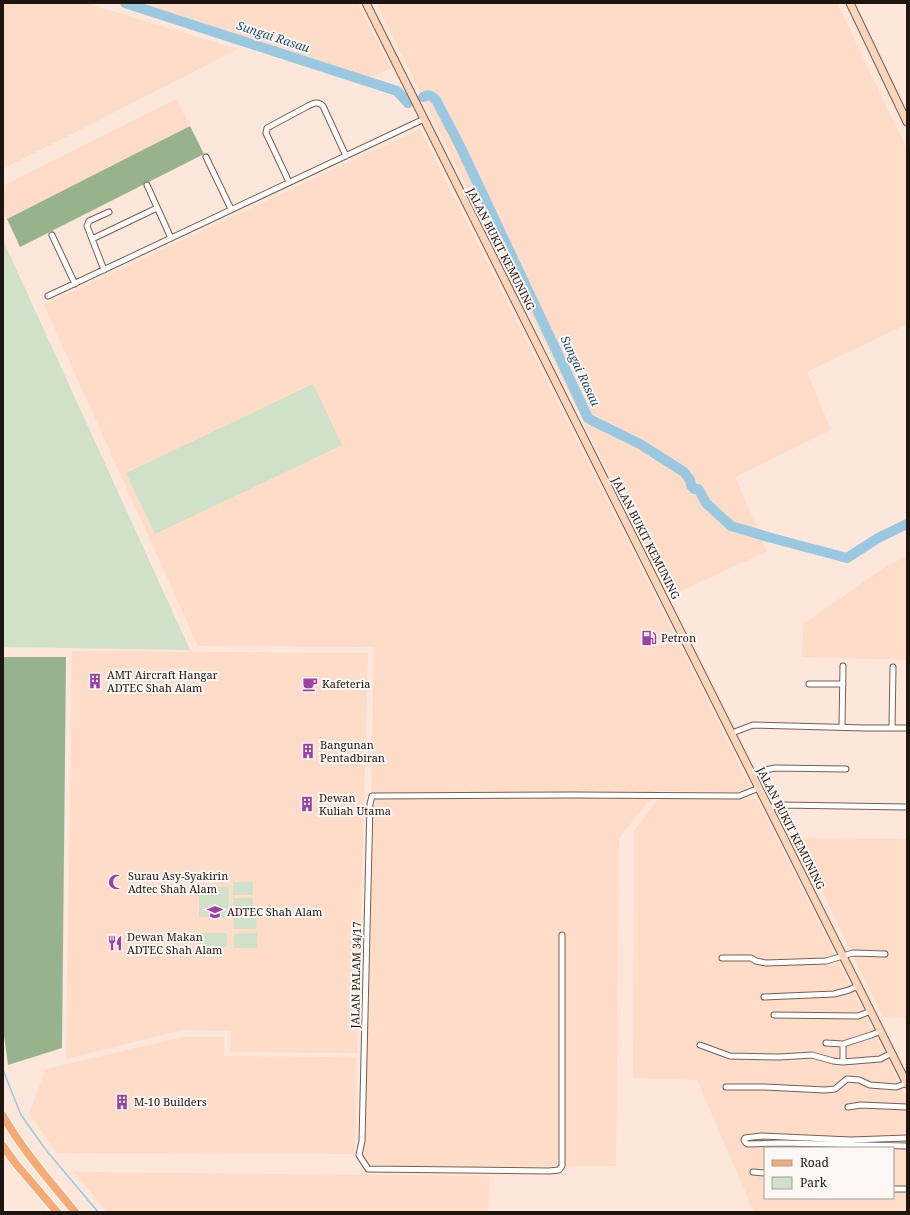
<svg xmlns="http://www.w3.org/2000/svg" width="910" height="1215" font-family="'Noto Serif',serif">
  <rect width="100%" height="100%" fill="#fde7da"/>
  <!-- built -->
  <path fill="#fedcc8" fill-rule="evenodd" d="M3 3H86L238 49 3 169Z
    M140 3H358L391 68 369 78Z
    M376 3H837L907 149V324L807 372 831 430 735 477 767 551 670 596Z
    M176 99 190 126 7 219 3 212V186Z
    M420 129 750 786 736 792 657 791 619 838 616 1166 370 1167 362 1154 364 1141 368 962 374 647 198 646 44 305Z
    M907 556V660L802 657 803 624 887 566Z
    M72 651 368 653 357 1053 231 1052V1031L182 1030 66 1059Z
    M659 798 757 799 907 1099V1212H754L697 1080 633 1078 634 831ZM765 1148H893V1198H765Z
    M796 838 907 839V1018L883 1017Z
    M183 1037H224V1056L356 1057 355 1154 57 1153 29 1113 46 1069Z
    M74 1172 489 1176 488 1212H107Z"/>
  <!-- green -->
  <path fill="#cfe1c9" d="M3 240 190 650 3 647Z
    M313 384 342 445 155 534 126 473Z
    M233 882H253V895H233Z
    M199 886 229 887V918L199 917Z
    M233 898H253V911H233Z
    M234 915 257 916 256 929H234Z
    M200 933H227V947H200Z
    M257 933V948H234V934Z"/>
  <!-- forest -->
  <path fill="#97b38e" d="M190 126 204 154 20 247 7 219Z
    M3 657H66L62 1048 8 1065 3 1028Z"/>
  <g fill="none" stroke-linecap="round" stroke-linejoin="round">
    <!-- stream -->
    <path stroke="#99c8e1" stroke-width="1.5" d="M3 1070 21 1115 46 1150 98 1212"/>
    <!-- river -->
    <path stroke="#99c8e1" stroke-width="10" d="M125 3 397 91 408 103
      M423 97C429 94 431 95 436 100L460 146 588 418 593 421 640 444 684 472 690 480 691 485 694 489H698L699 490 706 503 731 526 768 537 847 558 878 538 907 524"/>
    <!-- street casing -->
    <g stroke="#765f51" stroke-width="7">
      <path id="street" d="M206 157 231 209
        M289 182 266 133 267 128 308 106C314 103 318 101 323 106L346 156
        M147 185 171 238
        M52 235 75 284
        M92 239 157 208
        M104 270 87 226 89 221 109 212
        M48 296 424 119
        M809 684H843
        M842 727 843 666
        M892 728 893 667
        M732 733 753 725 865 728H907
        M753 775 765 770 775 768 846 769
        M769 808 780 805 907 807
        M562 935V1166L559 1170 549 1171 368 1169 359 1155 362 1141 370 804 372 796 573 795 739 796 759 788
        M722 958H751L756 961 766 963 826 961 853 953 885 954
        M764 997 834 994 849 990 858 986
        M774 1015 858 1016 871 1011
        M826 1043 843 1044 871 1035 881 1031
        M700 1045 730 1056 780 1057 812 1055 833 1061 843 1062 880 1059 892 1053
        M843 1062V1044
        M726 1087H765L825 1090 835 1089 847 1079 859 1080 870 1085 896 1087 907 1083
        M848 1107 861 1105 907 1107
        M907 1138 851 1140 761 1136 745 1138 744 1140 746 1143 748 1144 783 1143 907 1146
        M753 1172 765 1173
        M893 1189H907"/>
    </g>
    <!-- secondary casing -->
    <g stroke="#765f51" stroke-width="9">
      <path id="secondary" d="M366 3 907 1084
        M850 3 907 122"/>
    </g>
    <!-- primary casing -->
    <g stroke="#fff" stroke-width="10">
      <path id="primary" d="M3 1116C23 1151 50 1181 75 1212
        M3 1146 16 1164 57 1212"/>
    </g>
    <!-- street -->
    <use href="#street" stroke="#fff" stroke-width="5"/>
    <!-- secondary -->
    <use href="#secondary" stroke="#fad5ba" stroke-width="7"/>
    <!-- primary -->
    <use href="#primary" stroke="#f6ab75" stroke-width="8"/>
  </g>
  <!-- icons -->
  <defs>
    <g id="fuel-bare" transform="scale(1.2)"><path d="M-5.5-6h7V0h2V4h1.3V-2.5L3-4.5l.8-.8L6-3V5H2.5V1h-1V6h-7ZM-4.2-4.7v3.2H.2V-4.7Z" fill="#9e3fa8" stroke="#fdf8f5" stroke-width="2.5" paint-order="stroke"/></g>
    <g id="building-bare" transform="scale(1.2)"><path d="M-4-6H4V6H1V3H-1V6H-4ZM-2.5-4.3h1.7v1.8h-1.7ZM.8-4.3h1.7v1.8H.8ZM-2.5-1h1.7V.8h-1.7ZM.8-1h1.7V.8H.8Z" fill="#9e3fa8" stroke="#fdf8f5" stroke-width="2.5" paint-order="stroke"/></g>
    <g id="cafe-bare" transform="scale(1.2)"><path d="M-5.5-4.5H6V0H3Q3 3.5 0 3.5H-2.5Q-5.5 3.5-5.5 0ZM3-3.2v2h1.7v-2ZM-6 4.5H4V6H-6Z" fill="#9e3fa8" stroke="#fdf8f5" stroke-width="2.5" paint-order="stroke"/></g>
    <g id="mosque-bare" transform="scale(1.2)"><path d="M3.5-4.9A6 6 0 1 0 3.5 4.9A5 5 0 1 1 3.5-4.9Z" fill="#9e3fa8" stroke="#fdf8f5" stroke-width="2.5" paint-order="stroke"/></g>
    <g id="school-bare" transform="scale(1.2)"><path d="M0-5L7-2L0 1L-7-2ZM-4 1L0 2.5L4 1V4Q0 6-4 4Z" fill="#9e3fa8" stroke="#fdf8f5" stroke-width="2.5" paint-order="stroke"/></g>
    <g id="restaurant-bare" transform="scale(1.2)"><path d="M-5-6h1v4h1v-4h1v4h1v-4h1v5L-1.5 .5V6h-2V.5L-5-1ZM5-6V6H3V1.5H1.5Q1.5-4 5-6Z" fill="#9e3fa8" stroke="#fdf8f5" stroke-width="2.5" paint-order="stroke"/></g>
  </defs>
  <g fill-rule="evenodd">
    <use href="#fuel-bare" x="649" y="638"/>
    <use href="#building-bare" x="95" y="681"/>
    <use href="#cafe-bare" x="310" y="684"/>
    <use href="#building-bare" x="308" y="751"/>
    <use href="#building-bare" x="307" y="804"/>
    <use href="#mosque-bare" x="116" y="882"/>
    <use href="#school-bare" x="215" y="912"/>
    <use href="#restaurant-bare" x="115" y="943"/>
    <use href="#building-bare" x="122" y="1102"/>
  </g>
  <g text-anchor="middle" stroke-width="4" stroke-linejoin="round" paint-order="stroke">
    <!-- street labels -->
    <g font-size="11" fill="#1e150f" stroke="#fdf8f5">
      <text transform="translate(501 249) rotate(63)" y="4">JALAN BUKIT KEMUNING</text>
      <text transform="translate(646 538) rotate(63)" y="4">JALAN BUKIT KEMUNING</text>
      <text transform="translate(791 828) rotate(63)" y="4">JALAN BUKIT KEMUNING</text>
      <text transform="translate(356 975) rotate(-89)" y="4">JALAN PALAM 34/17</text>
    </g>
    <!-- poi labels -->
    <g font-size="11" fill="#1e150f" stroke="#fdf8f5" text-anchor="start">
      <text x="661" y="642">Petron</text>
      <text x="107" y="679">AMT Aircraft Hangar<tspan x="107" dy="13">ADTEC Shah Alam</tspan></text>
      <text x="322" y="688">Kafeteria</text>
      <text x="320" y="749">Bangunan<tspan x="320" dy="13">Pentadbiran</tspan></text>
      <text x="319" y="802">Dewan<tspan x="319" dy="13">Kuliah Utama</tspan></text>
      <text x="128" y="880">Surau Asy-Syakirin<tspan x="128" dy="13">Adtec Shah Alam</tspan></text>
      <text x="227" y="916">ADTEC Shah Alam</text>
      <text x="127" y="941">Dewan Makan<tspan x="127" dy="13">ADTEC Shah Alam</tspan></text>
      <text x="134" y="1106">M-10 Builders</text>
    </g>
    <!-- water labels -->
    <g font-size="12" font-style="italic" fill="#17526c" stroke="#fdf8f5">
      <text transform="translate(273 37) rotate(18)" y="4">Sungai Rasau</text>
      <text transform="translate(580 371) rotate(65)" y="4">Sungai Rasau</text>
    </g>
  </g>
  <!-- border -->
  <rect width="910" height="1215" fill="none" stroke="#1e150f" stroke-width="8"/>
  <!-- legend -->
  <rect x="764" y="1147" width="130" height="52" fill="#fdf8f5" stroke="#a49d99"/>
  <rect x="772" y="1160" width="20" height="6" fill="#f6ab75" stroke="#a49d99"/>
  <text x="800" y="1167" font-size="12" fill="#1e150f">Road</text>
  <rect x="772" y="1177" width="20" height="12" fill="#cfe1c9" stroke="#a49d99"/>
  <text x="800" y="1187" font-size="12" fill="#1e150f">Park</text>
</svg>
